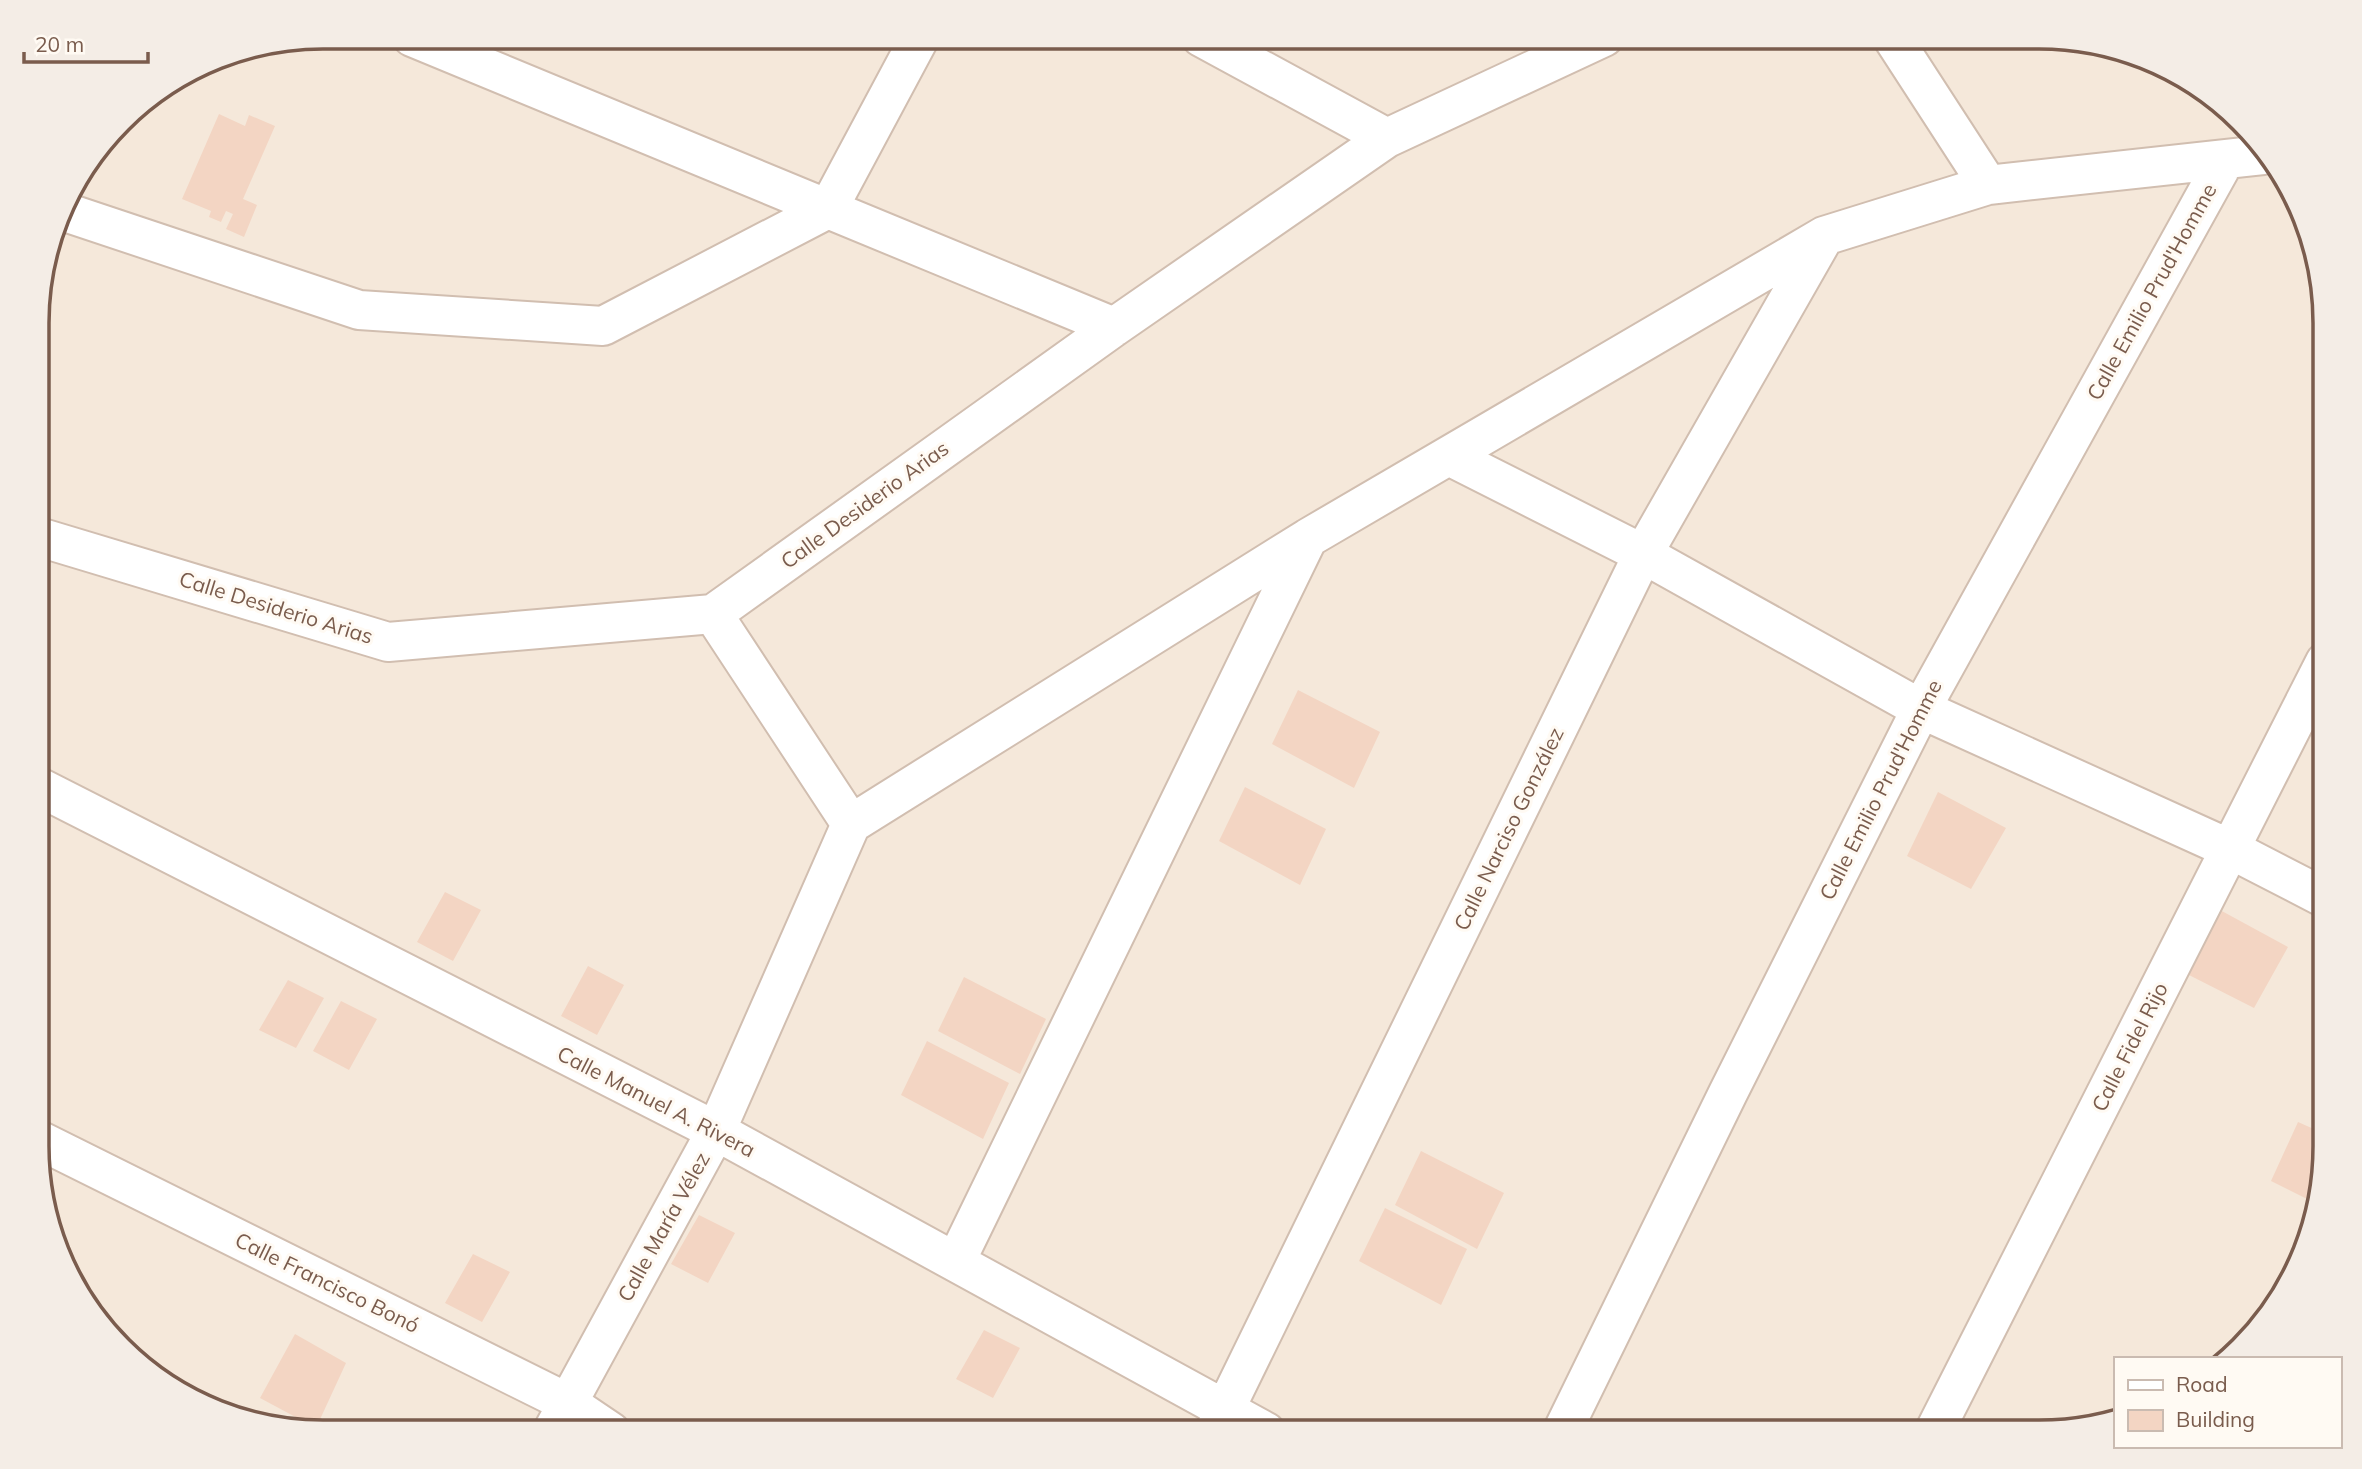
<svg xmlns="http://www.w3.org/2000/svg" width="2362" height="1469" font-family="Mulish,sans-serif">
  <rect width="100%" height="100%" fill="#fdf6ec"/>
  <!-- residential -->
  <path fill="#f5e8da" d="M323 37H2039L2130 52 2198 85 2287 180 2325 305V1164L2310 1237 2277 1305 2219 1359H2115V1414L2057 1432H323L232 1417 164 1384 85 1305 39 1183V286L66 196 134 108 214 58Z"/>
  <!-- building -->
  <path fill="#f3d5c3" d="M219 114 245 126 249 115 275 126 243 199 257 205 244 237 226 229 233 214 226 211 221 222 209 217 211 211 182 199Z
    M1298 690 1380 732 1354 788 1272 744Z
    M1245 787 1326 829 1300 885 1219 841Z
    M1938 792 2006 828 1971 889 1907 856Z
    M445 892 481 910 453 961 417 942Z
    M2220 910 2288 947 2254 1008 2189 975Z
    M588 966 624 985 597 1035 561 1016Z
    M964 977 1046 1019 1020 1074 938 1031Z
    M288 980 324 998 296 1048 259 1030Z
    M341 1001 377 1019 349 1070 313 1051Z
    M927 1041 1009 1083 983 1139 901 1095Z
    M2298 1122 2325 1134V1164L2317 1204 2271 1181Z
    M1421 1151 1504 1193 1477 1249 1395 1205Z
    M1385 1208 1467 1249 1441 1305 1359 1261Z
    M699 1215 735 1233 708 1283 671 1264Z
    M473 1254 510 1272 482 1322 445 1303Z
    M984 1330 1020 1348 993 1398 956 1379Z
    M295 1334 346 1363 316 1428 260 1398Z"/>
  <g fill="none" stroke-linecap="round" stroke-linejoin="round">
    <!-- street casing -->
    <g stroke="#d1beb0" stroke-width="42">
      <path id="street" d="M412 37 828 209 920 37
        M1201 37 1387 138
        M1892 37 1988 185
        M62 211 359 310 603 326 828 209 1114 327
        M1449 456 1643 554 1921 709 2230 849 2325 898
        M39 537 388 642 713 614 1114 327 1387 138 1604 37
        M713 614 851 824 1308 538 1824 236 1988 185 2263 155
        M39 787 716 1131 1266 1432
        M39 1140 568 1403 611 1432
        M956 1261 1308 538
        M552 1432 716 1131 851 824
        M1214 1432 1643 554 1824 237
        M1562 1432 1728 1093 1921 709 2225 160
        M1934 1432 2325 662"/>
    </g>
    <!-- street -->
    <use href="#street" stroke="#fff" stroke-width="38"/>
  </g>
  <g text-anchor="middle" stroke-width="6" stroke-linejoin="round" paint-order="stroke">
    <!-- street labels -->
    <g font-size="21" fill="#7a5c4d" stroke="#fffaf3">
      <text transform="translate(2152 292) rotate(-61)" y="7">Calle Emilio Prud'Homme</text>
      <text transform="translate(865 505) rotate(-36)" y="7">Calle Desiderio Arias</text>
      <text transform="translate(276 608) rotate(17)" y="7">Calle Desiderio Arias</text>
      <text transform="translate(1881 790) rotate(-63)" y="7">Calle Emilio Prud'Homme</text>
      <text transform="translate(1509 829) rotate(-64)" y="7">Calle Narciso González</text>
      <text transform="translate(2130 1047) rotate(-63)" y="7">Calle Fidel Rijo</text>
      <text transform="translate(656 1102) rotate(27)" y="7">Calle Manuel A. Rivera</text>
      <text transform="translate(664 1227) rotate(-61)" y="7">Calle María Vélez</text>
      <text transform="translate(327 1283) rotate(26)" y="7">Calle Francisco Bonó</text>
    </g>
  </g>
  <!-- crop -->
  <path d="M0 0H2362V1469H0ZM323 49H2039A274 274 0 0 1 2313 323V1146A274 274 0 0 1 2039 1420H323A274 274 0 0 1 49 1146V323A274 274 0 0 1 323 49Z" fill="#f4ede6" fill-rule="evenodd"/>
  <path fill="none" stroke="#7a5c4d" stroke-width="3.5" d="M323 49H2039A274 274 0 0 1 2313 323V1146A274 274 0 0 1 2039 1420H323A274 274 0 0 1 49 1146V323A274 274 0 0 1 323 49Z"/>
  <!-- legend -->
  <rect x="2114" y="1357" width="228" height="91" fill="#fffaf3" stroke="#cabbb1" stroke-width="2"/>
  <rect x="2128" y="1380" width="35" height="10" fill="#ffffff" stroke="#cabbb1" stroke-width="2"/>
  <text x="2176" y="1392" font-size="21" fill="#7a5c4d">Road</text>
  <rect x="2128" y="1410" width="35" height="21" fill="#f3d5c3" stroke="#cabbb1" stroke-width="2"/>
  <text x="2176" y="1427" font-size="21" fill="#7a5c4d">Building</text>
  <!-- scale -->
  <path d="M24 52v10h124v-10" fill="none" stroke="#7a5c4d" stroke-width="3.5"/>
  <text x="35" y="52" font-size="21" fill="#7a5c4d" stroke="#fffaf3" stroke-width="5" paint-order="stroke">20 m</text>
</svg>
